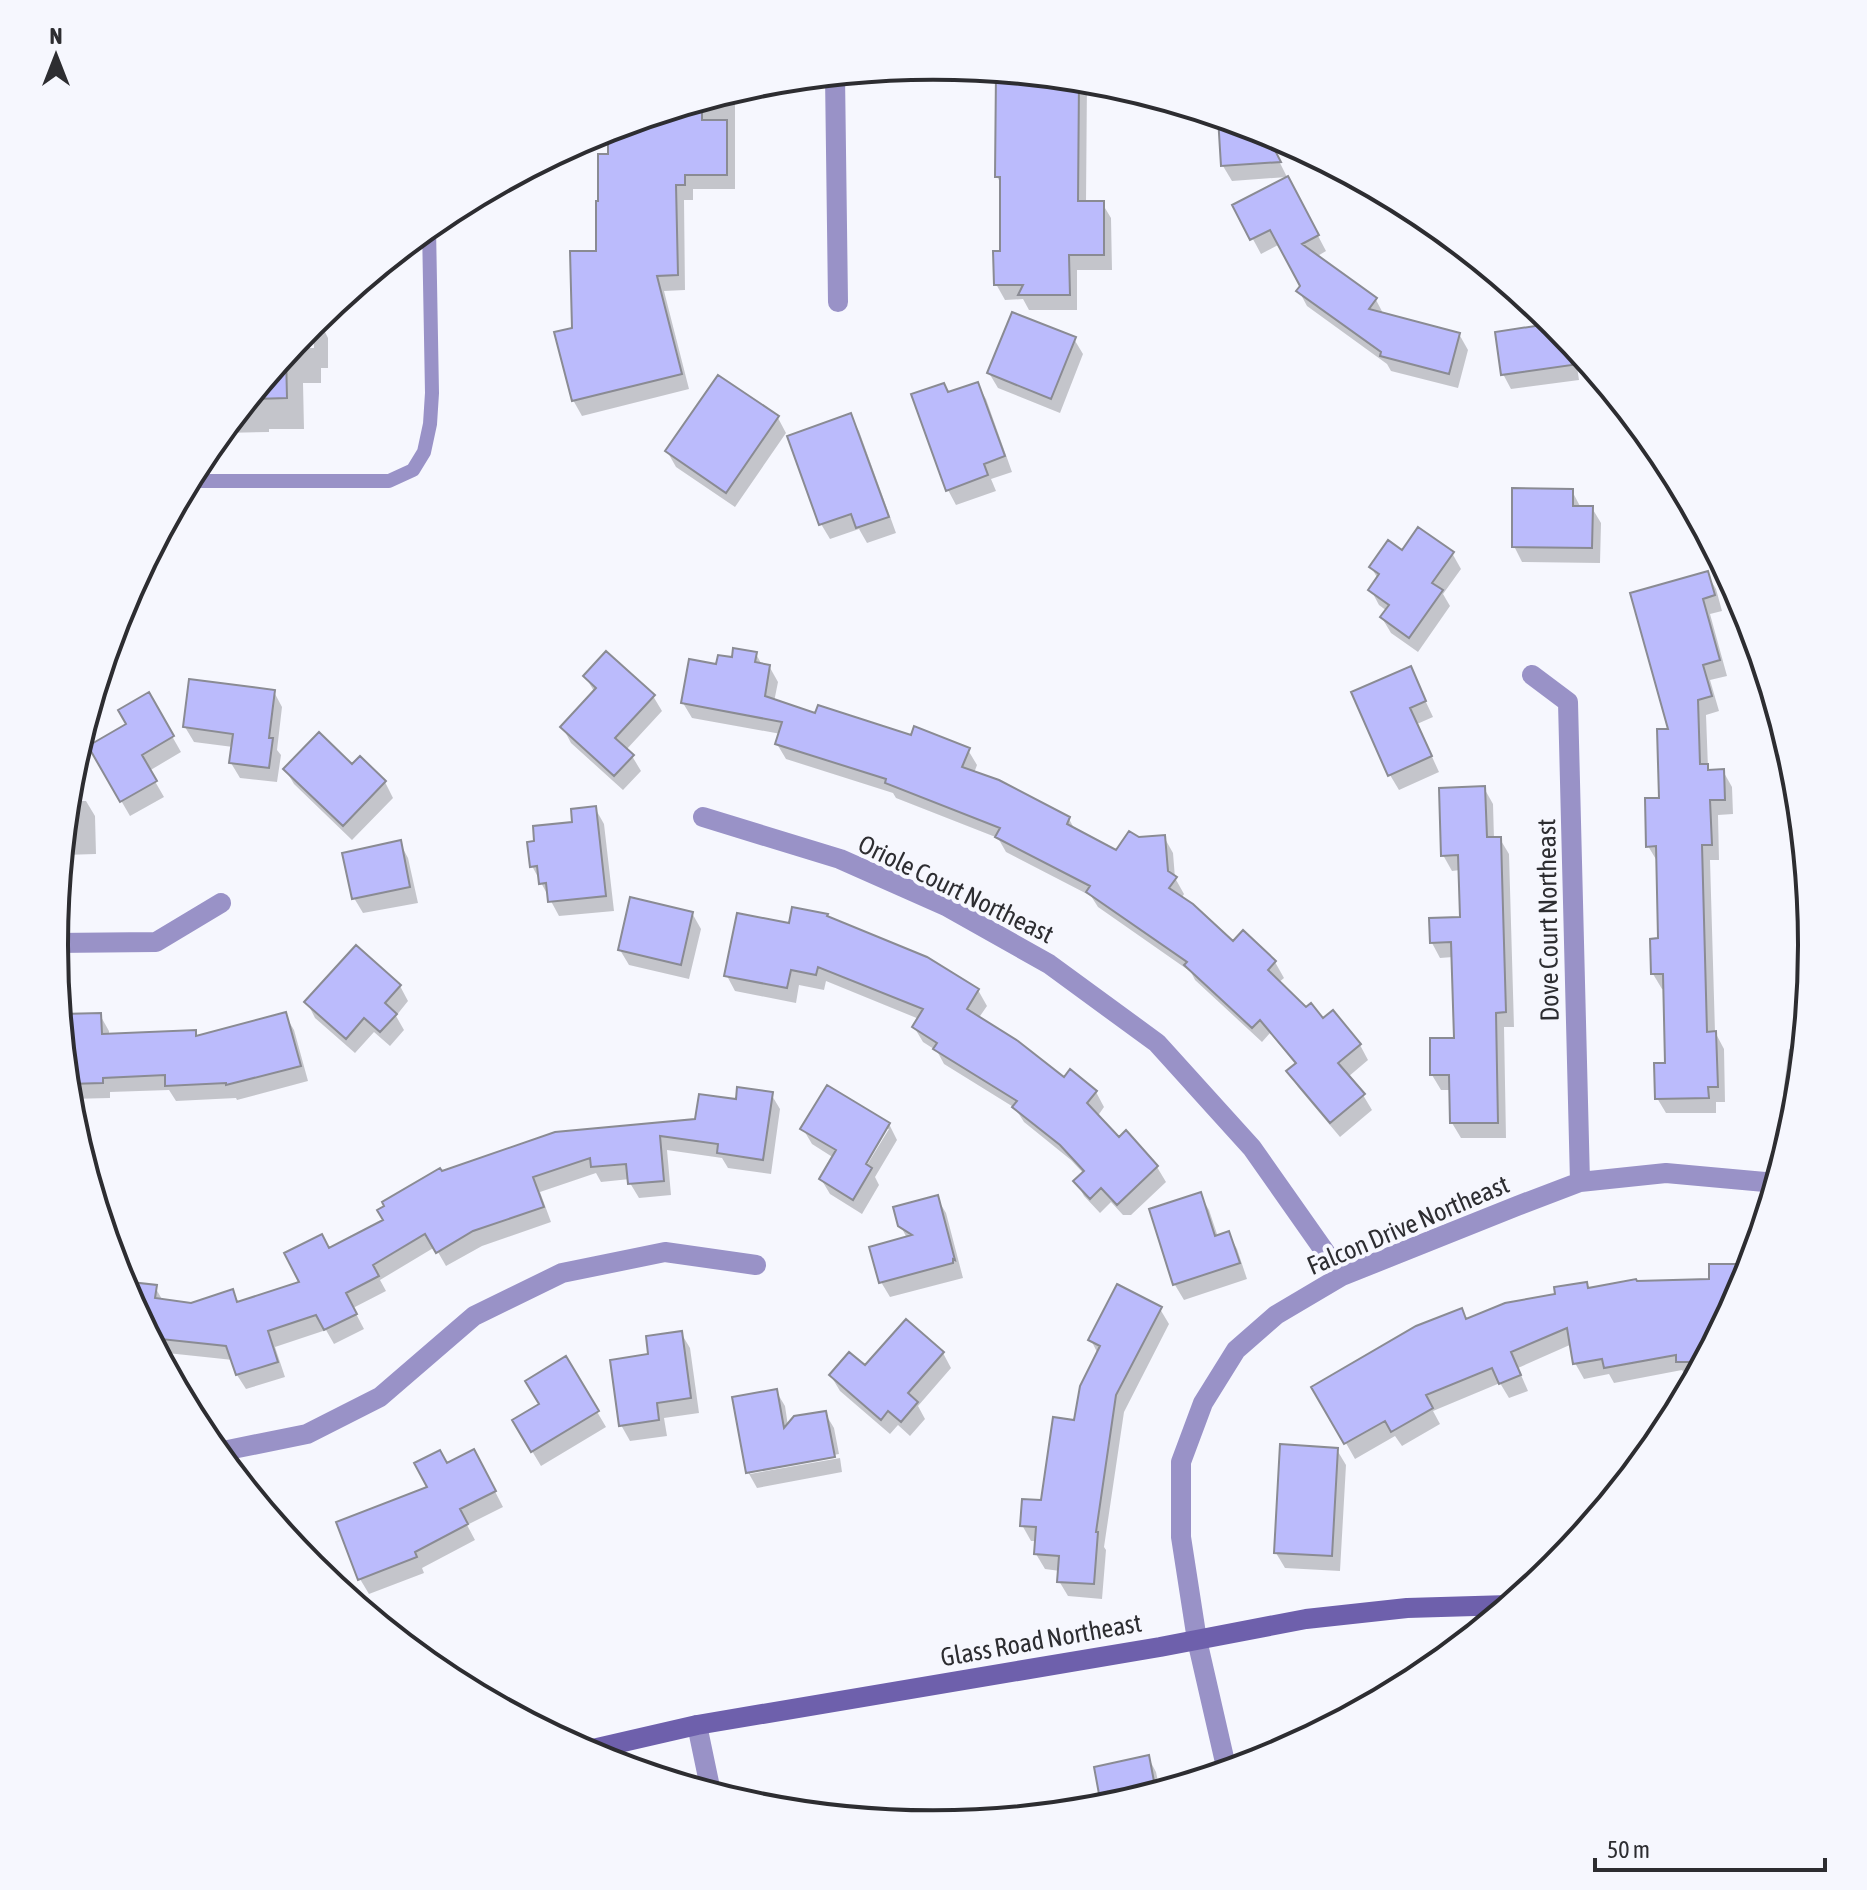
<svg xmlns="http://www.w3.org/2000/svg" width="1867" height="1890" font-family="'Asap Condensed',sans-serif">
  <rect width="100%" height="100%" fill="#f6f7fe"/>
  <!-- shadow -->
  <path fill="#0003" fill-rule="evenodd" d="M998 72 1087 81 1086 203H1102L1111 218 1112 270H1077V310H1029L1023 299 1005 300 996 284 1002 253V185L997 177Z
    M749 86V98H735V189H693V200H684L685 290 664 291 689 389 582 416 573 400 574 329 598 253 610 156V128Z
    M1220 117 1270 133 1288 142 1289 150 1274 151 1287 177 1232 181 1223 166Z
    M1296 194 1326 251 1316 257 1376 300 1384 315 1459 334 1468 350 1458 388 1391 371 1387 364 1307 306 1299 291 1302 286 1280 244 1261 254 1235 206Z
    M318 318 328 338V368H321V383H303L304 429H269V432L221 433 309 326 310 348H314L313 322Z
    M1557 325 1574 346 1579 380 1511 389 1503 374 1497 333Z
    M1074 339 1083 354 1060 413 998 388 989 373Z
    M977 384 986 399 1012 472 991 479 996 491 956 505 948 490V394Z
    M850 416 859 431 896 533 867 543 859 529 830 539 821 524Z
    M778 418 786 433 735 507 676 467 667 451Z
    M1572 491 1581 508H1592L1601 523 1600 563 1522 562 1514 546Z
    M1403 553H1452L1461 569 1443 594 1450 606 1418 652 1391 633 1382 618 1387 611 1379 605 1371 590 1378 579 1371 567Z
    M1707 574 1716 589 1722 611 1710 614 1727 676 1710 680 1719 711 1706 715 1708 768 1710 772 1723 771 1732 787 1733 814 1718 815 1719 860H1710L1715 1032 1724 1049 1725 1102H1716V1113H1666L1657 1098 1667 1065 1665 989H1662L1653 974 1661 940 1657 861 1648 846 1661 799 1671 731Z
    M756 654 762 665 769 666 778 682 774 702 817 715 968 750 977 765 974 773 1069 819 1075 830 1117 852 1139 839 1164 837 1173 853 1175 878 1184 894 1181 899 1233 944 1243 933 1275 962 1284 978 1278 983 1306 1010 1360 1045 1368 1060 1348 1077 1363 1095 1372 1110 1340 1137 1298 1087 1289 1072 1296 1065 1270 1033 1262 1042 1195 980 1191 972 1098 907 1091 896 1006 852 998 838 896 798 893 793 786 759 777 744 781 734 692 718 683 703 718 666Z
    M1410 668 1433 717 1417 724 1439 772 1399 790 1390 775Z
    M585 676 653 696 662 711 626 750 632 756 641 771 623 790 571 743 563 728 595 693Z
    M274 692 282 707 277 750 281 755 277 782 240 778 231 763 233 747 194 742 185 727Z
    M148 694 181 752 149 771 164 797 130 816 90 747 129 725Z
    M352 767 385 782 393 798 352 840 294 784 285 769Z
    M1484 788 1493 804 1494 839H1500L1509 854 1514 1027H1504L1506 1138H1461L1452 1123 1451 1090H1441L1432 1075 1456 1039 1453 957 1440 958 1432 943 1462 919 1460 870 1452 871 1443 855Z
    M68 801H86L95 816 96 854 64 855V876H61Z
    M595 808 604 824 614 911 559 916 532 866 575 823Z
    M400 843 408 858 418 903 363 913 354 898Z
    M692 913 701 929 689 979 629 965 620 950Z
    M829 919 978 990 987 1006 978 1019 1064 1080 1096 1092 1104 1107 1097 1117 1119 1140 1157 1167 1166 1182 1131 1215H1123L1111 1202 1100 1213 1084 1196 1076 1181 1084 1174 1071 1160 1024 1122 1015 1108 944 1064 937 1051 923 1042 914 1027 919 1019 826 981 824 990 799 985 796 1003 735 991 727 976 791 926Z
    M400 986 408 1001 396 1016 404 1030 390 1046 374 1032 355 1053 315 1018 307 1002Z
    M100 1015 109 1031V1036L195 1032 198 1038 285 1015 294 1030 308 1081 237 1100 236 1098 176 1101 169 1090 110 1092V1098L69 1099 61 1016Z
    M1789 1049 1803 1051 1797 1110 1791 1109 1783 1094Z
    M771 1094 780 1109 771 1174 728 1168 722 1158 667 1150 671 1195 639 1198 630 1183V1179L601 1182 596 1173 540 1192 551 1222 482 1246 446 1266 435 1247 380 1280 386 1291 353 1308 364 1329 334 1344 326 1330 275 1347 285 1377 246 1389 237 1375 233 1360 167 1353 166 1365 129 1297 131 1285 155 1287 163 1301 191 1305 232 1291 238 1303 302 1283 329 1250 386 1221 441 1173 697 1121 737 1102Z
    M889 1124 897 1140 875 1177 879 1185 862 1214 830 1194 821 1179 834 1158 812 1144 803 1129ZM884 1129H889L862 1173 859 1171Z
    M1200 1195 1209 1210 1218 1237 1229 1234 1237 1249 1247 1279 1184 1300 1175 1285 1151 1210Z
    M937 1198 946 1213 963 1278 890 1297 881 1282 907 1238 900 1225Z
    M1711 1266H1751L1746 1282 1695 1377H1687L1682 1370 1614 1383 1609 1374 1584 1379 1575 1363 1572 1344 1518 1368 1528 1391 1509 1398 1500 1383 1433 1411 1440 1424 1402 1446 1395 1436 1355 1459 1314 1387 1467 1321 1557 1295 1586 1284 1589 1290 1711 1281Z
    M1160 1309 1169 1324 1124 1412 1104 1547 1106 1550 1102 1599 1068 1596 1059 1581 1060 1571 1045 1569 1036 1554 1037 1541H1031L1022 1525 1043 1502 1076 1422 1098 1354 1091 1340Z
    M681 1333 690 1348 699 1413 664 1418 667 1436 630 1441 621 1425 650 1356Z
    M943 1353 951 1368 918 1406 925 1419 910 1436 898 1425 890 1434 840 1391 831 1376Z
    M566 1359 606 1427 541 1466 514 1421 541 1404Z
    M776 1391 785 1406 788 1426 825 1413 834 1428 839 1454 750 1470V1474L840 1458 842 1472 757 1488 748 1472Z
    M1337 1450 1346 1465 1340 1571 1285 1568 1276 1553Z
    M447 1465 482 1466 503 1507 467 1525 475 1540 422 1568 424 1573 369 1594 360 1579Z
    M1333 1722 1334 1724 1304 1739 1302 1726Z
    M1148 1757 1156 1772 1160 1791 1109 1806 1101 1793Z
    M850 1808 855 1817 826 1814Z"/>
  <!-- building -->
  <path fill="#bbbbfc" stroke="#8a8b93" stroke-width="2" d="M996 72 1079 80 1078 201H1104V255H1069L1070 295H1018L1023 285H994L993 251H1000V177H995Z
    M702 100V120H727V175H685V185H676L678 275 657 276 682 374 572 401 554 332 572 328 570 251H596V201H598V154H608V129Z
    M1218 117 1265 131 1281 162 1221 166Z
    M1288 176 1319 235 1302 244 1377 298 1369 309 1460 333 1449 374 1380 356 1381 352 1296 291 1300 286 1270 230 1250 240 1232 205Z
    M1012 312 1076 337 1051 399 987 373Z
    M1555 323 1568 338 1572 365 1501 375 1495 332Z
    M286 354 287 398 250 399Z
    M718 375 779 416 726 493 665 451Z
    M978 382 1005 456 984 464 988 475 946 491 911 394 944 383 948 392Z
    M851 413 889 517 856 528 851 514 819 525 787 436Z
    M1512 488 1573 489V506H1593L1592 548 1512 547Z
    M1418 527 1454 552 1432 583 1443 590 1409 638 1380 617 1389 605 1368 590 1379 574 1369 567 1388 540 1402 550Z
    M1708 571 1715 595 1703 599 1720 660 1703 665 1712 696 1698 700 1700 764H1708V770L1724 769 1725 800H1710L1712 845H1702L1707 1032 1716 1031 1718 1087H1708L1709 1098 1655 1099 1654 1063H1665L1663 974H1651L1650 939 1658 938 1656 846 1646 847 1645 798H1659L1657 729H1668L1630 593Z
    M733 648 757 652 755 662 770 665 765 696 815 713 818 705 911 735 914 726 970 748 962 767 999 780 1070 817 1067 824 1116 850 1129 831 1139 837 1165 835 1168 871 1177 877 1169 888 1193 904 1233 941 1243 930 1276 961 1268 970 1306 1007 1311 1003 1323 1018 1333 1010 1361 1044 1338 1063 1365 1094 1330 1123 1286 1071 1296 1063 1260 1020 1252 1028 1184 965 1187 962 1086 892 1090 886 995 837 1000 828 885 783 886 779 775 744 782 722 681 703 689 659 716 664 718 655 732 657Z
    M606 651 655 695 615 738 634 755 614 776 560 727 596 688 583 676Z
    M1411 666 1426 701 1410 708 1432 756 1388 776 1351 692Z
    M189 679 275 690 269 738H273L269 768 229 763 233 734 183 727Z
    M149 692 174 736 142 755 157 781 120 802 88 746 126 724 118 710Z
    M319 732 352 764 360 756 386 781 343 826 283 769Z
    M1485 786 1487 837H1501L1502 874 1506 1012 1496 1013 1498 1123H1450L1449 1075H1430V1038H1454L1451 942 1430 943 1429 918 1460 917 1458 855 1441 856 1439 788Z
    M596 806 606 896 548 902 546 883 539 884 537 866 530 867 527 842 534 841 533 826 572 822 571 809Z
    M401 840 410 887 352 899 342 853Z
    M630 897 693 912 681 965 618 950Z
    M792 907 828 914 827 916 927 957 979 989 967 1009 1018 1041 1064 1077 1070 1069 1097 1091 1087 1103 1119 1137 1126 1130 1158 1166 1117 1205 1101 1188 1090 1199 1073 1181 1084 1171 1060 1145 1012 1107 1017 1101 933 1049 937 1043 912 1027 923 1009 818 967 816 975 791 970 787 988 724 976 737 913 789 923Z
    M356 945 401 985 385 1003 397 1014 380 1032 364 1018 346 1039 304 1002Z
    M286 1012 301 1066 226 1085V1083L165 1086V1075L103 1078V1083L68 1084 61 1014 101 1013 102 1034 196 1030V1036Z
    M827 1085 890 1123 866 1164 872 1168 853 1200 819 1179 836 1150 800 1129Z
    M737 1087 773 1092 763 1160 717 1153 718 1144 660 1136 664 1181 628 1184 626 1164 591 1167 590 1158 533 1177 544 1207 473 1231 436 1253 425 1234 373 1265 379 1276 346 1293 357 1314 324 1330 316 1315 268 1331 278 1362 236 1375 226 1346 152 1338V1339L121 1281 157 1285 155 1298 191 1303 233 1289 237 1302 299 1282 284 1253 322 1234 329 1248 383 1220 377 1210 384 1206 382 1202 440 1168 442 1171 555 1132 695 1119 699 1094 736 1099Z
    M1201 1192 1215 1236 1229 1231 1240 1263 1173 1285 1149 1209Z
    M938 1195 955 1260 953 1259V1263L879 1283 869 1247 912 1235 898 1226 893 1207Z
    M1709 1264H1751L1746 1282 1703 1362H1676V1355L1604 1368 1602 1359 1573 1364 1567 1328 1511 1352 1521 1375 1499 1384 1492 1368 1426 1395 1433 1408 1391 1432 1385 1421 1344 1444 1311 1387 1416 1326 1462 1308 1466 1319 1505 1303 1555 1294 1554 1287 1587 1282 1588 1288 1636 1279 1637 1281 1709 1279Z
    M1117 1284 1162 1307 1116 1395 1096 1532H1098L1094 1584 1057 1582 1059 1556 1034 1554 1036 1527 1020 1526 1022 1499 1041 1500 1053 1417 1074 1420 1080 1386 1100 1346 1088 1340Z
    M906 1319 944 1352 908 1393 918 1402 901 1422 888 1411 881 1420 829 1375 849 1352 865 1365Z
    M682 1331 691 1398 657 1403 659 1420 619 1426 610 1360 648 1354 646 1336Z
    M566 1356 599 1411 531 1452 512 1420 539 1404 525 1381Z
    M777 1389 784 1428 794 1416 826 1411 835 1457 746 1473 732 1397Z
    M1280 1444 1338 1448 1332 1556 1274 1553Z
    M474 1449 496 1491 460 1509 468 1524 415 1552 417 1557 358 1580 336 1522 427 1487 414 1463 440 1450 447 1463Z
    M1149 1755 1156 1792 1109 1806 1107 1792 1099 1794 1094 1767Z"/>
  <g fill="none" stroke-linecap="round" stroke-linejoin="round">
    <!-- lane -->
    <path stroke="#9992c7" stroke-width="14" d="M189 481H389L413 470 424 452 430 424 432 393 429 227"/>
    <!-- street -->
    <path stroke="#9992c7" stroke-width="20" d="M835 75 838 302
      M1532 675 1568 702 1580 1182
      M703 817 840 859 946 906 1049 964 1157 1043 1252 1148 1342 1276
      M54 943 156 942 221 903
      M218 1452 307 1434 380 1397 474 1316 562 1273 665 1252 756 1265
      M697 1725 711 1792
      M1227 1771 1197 1640 1181 1537V1462L1203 1403 1236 1350 1276 1315 1342 1276 1517 1206 1580 1182 1666 1173 1776 1183"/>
    <!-- secondary -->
    <path stroke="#6e60ac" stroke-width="20" d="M584 1751 697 1725 1160 1647 1306 1619 1407 1608 1509 1605"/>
  </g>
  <g text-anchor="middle" stroke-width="8" stroke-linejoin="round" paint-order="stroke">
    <!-- street labels -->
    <g font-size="26" fill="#2d2d31" stroke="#f6f7fe">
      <text transform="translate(956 889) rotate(26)" y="9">Oriole Court Northeast</text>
      <text transform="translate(1548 920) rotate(-91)" y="9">Dove Court Northeast</text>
      <text transform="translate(1408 1225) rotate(-23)" y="9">Falcon Drive Northeast</text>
      <text transform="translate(1041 1640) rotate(-10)" y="9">Glass Road Northeast</text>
    </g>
  </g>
  <!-- crop -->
  <path d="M0 0H1867V1890H0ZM68 945a865 865 0 1 1 1730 0a865 865 0 1 1-1730 0Z" fill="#f6f7fe" fill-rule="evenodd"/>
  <path fill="none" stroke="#2d2d31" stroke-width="4" d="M68 945a865 865 0 1 1 1730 0a865 865 0 1 1-1730 0Z"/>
  <!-- north arrow -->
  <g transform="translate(56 56)" stroke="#f6f7fe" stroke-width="6" paint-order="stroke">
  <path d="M0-6L14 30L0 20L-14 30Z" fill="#2d2d31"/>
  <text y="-12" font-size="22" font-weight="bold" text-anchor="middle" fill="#2d2d31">N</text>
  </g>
  <!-- scale -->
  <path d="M1595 1858v12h230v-12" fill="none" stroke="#2d2d31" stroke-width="4"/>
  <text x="1607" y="1858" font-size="24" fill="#2d2d31" stroke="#f6f7fe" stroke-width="6" paint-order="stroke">50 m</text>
</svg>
